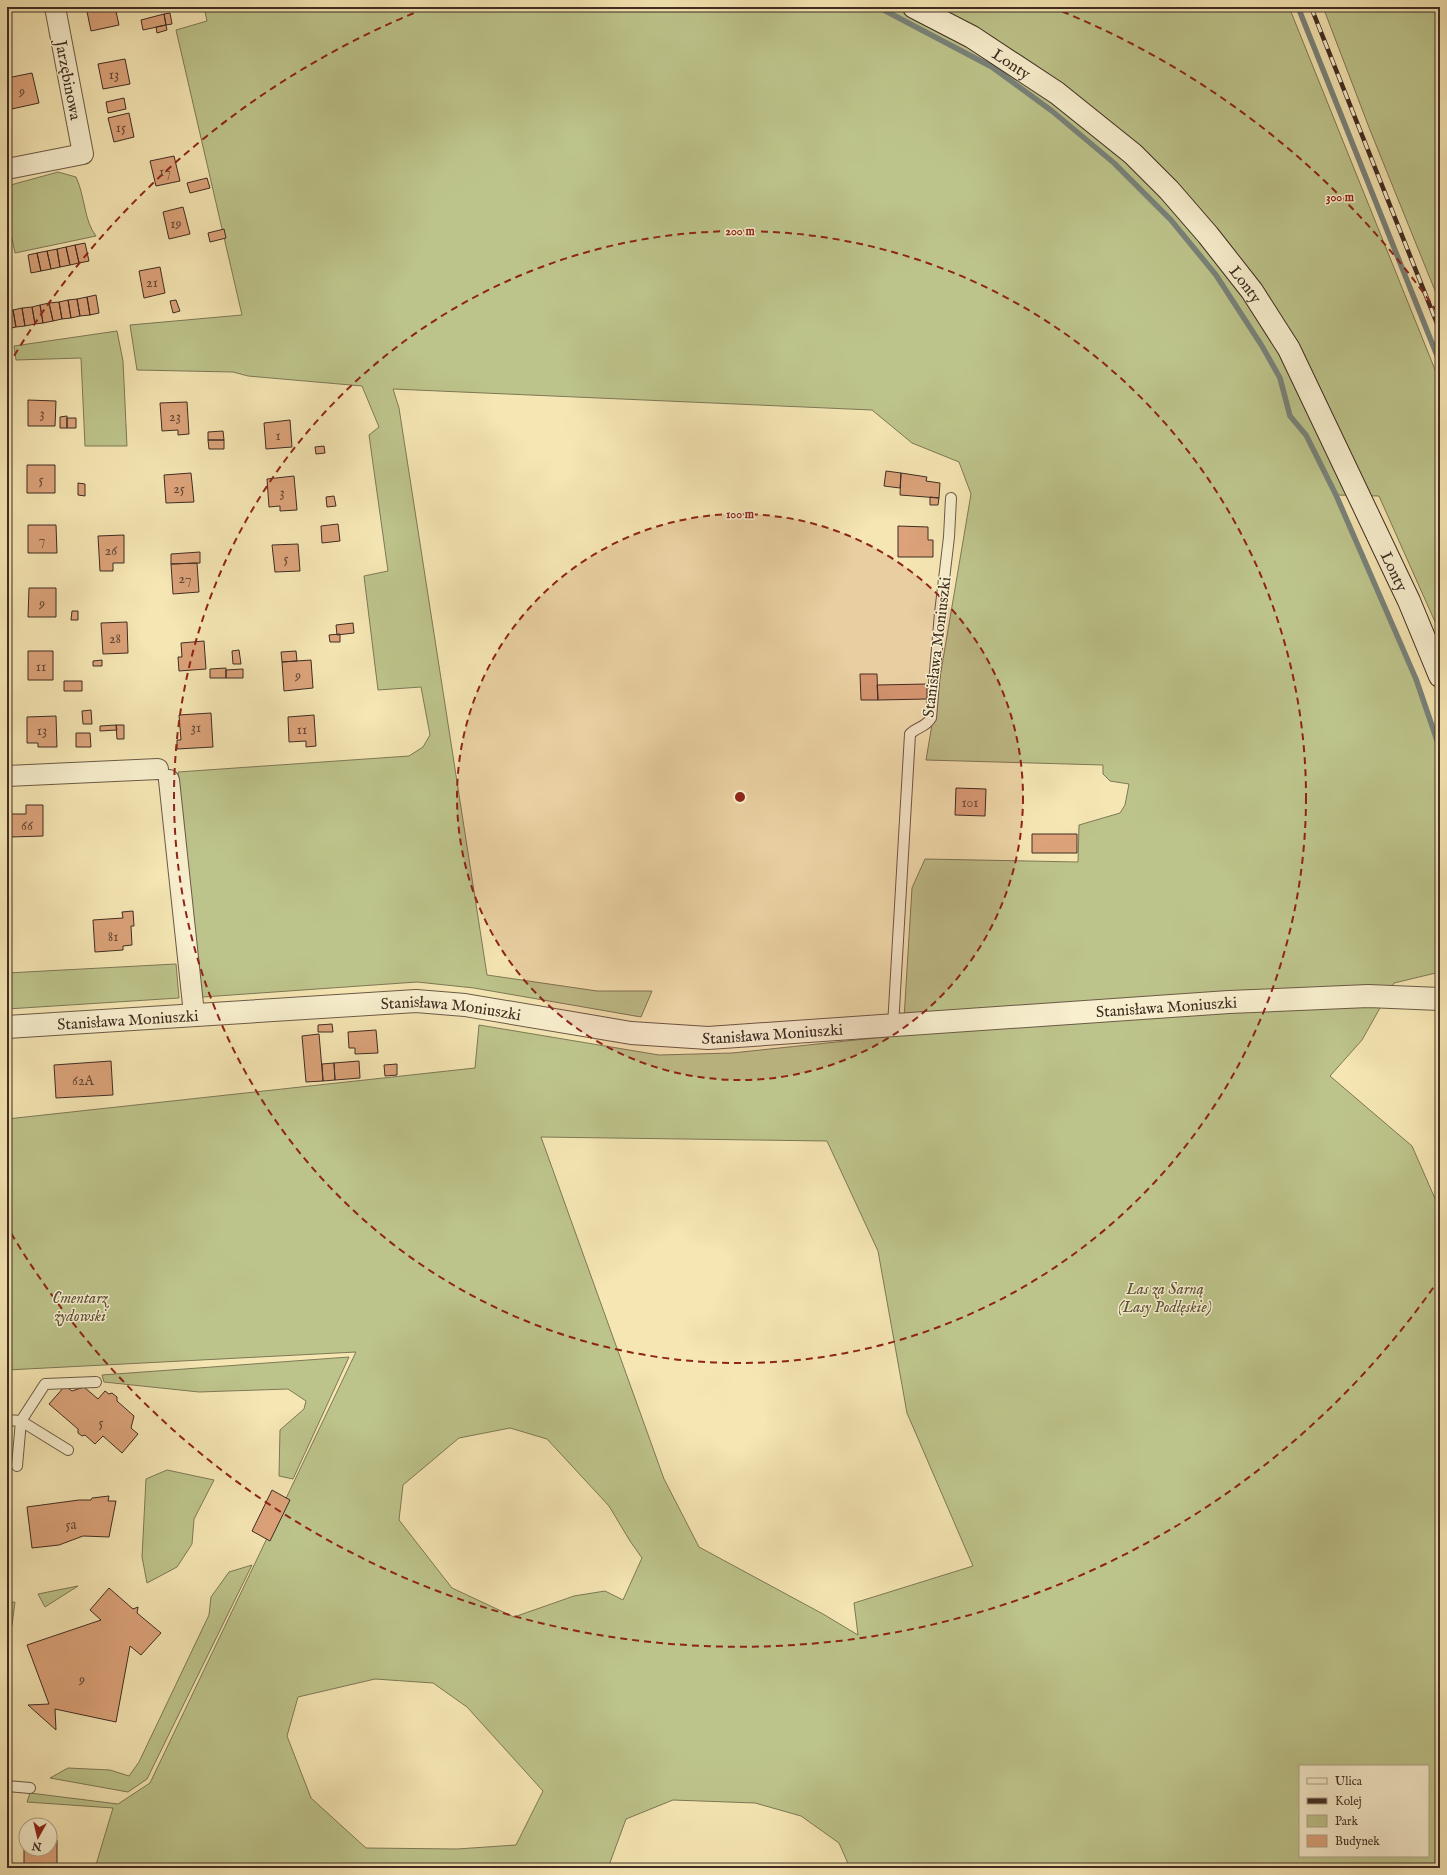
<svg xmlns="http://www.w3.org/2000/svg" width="1447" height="1875" font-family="'IM FELL English',serif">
  <rect width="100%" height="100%" fill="#f5e6b3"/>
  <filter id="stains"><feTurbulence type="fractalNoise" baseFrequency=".005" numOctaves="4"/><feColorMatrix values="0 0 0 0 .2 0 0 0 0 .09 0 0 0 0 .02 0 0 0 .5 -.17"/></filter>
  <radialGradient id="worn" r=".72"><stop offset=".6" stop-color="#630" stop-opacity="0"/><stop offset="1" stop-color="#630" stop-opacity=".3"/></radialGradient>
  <!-- green -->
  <path fill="#bdc48b" stroke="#7e7856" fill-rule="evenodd" d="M204 7H1289L1440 382V633L1379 496 1336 495 1416 679 1440 749V972L1394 983 1362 1040 1330 1076 1412 1146 1440 1210V1868H850L839 1843 801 1816 755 1803 673 1800 626 1819 608 1868H95L113 1808 27 1802 30 1793 118 1804 150 1783 356 1352 7 1370V1119L475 1068 479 1025 659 1055 732 1053 903 1035 912 888 925 859 1078 862 1079 825 1120 813 1125 805 1129 784 1110 781 1103 774V765L926 760 971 494 959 462 912 443 872 410 393 389 399 408 487 975 597 991H652L641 1017 474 988 417 982 203 997 197 993 178 772 409 756 423 747 430 735 421 687 378 690 364 576 388 571 369 435 379 427 362 386 248 376 233 372 137 370 130 325 242 315 176 30 207 21ZM541 1137 827 1141 878 1251 907 1413 973 1566 854 1603 858 1635 823 1614 699 1547 664 1479ZM510 1428 547 1439 609 1506 630 1541 642 1558 623 1600 605 1591 574 1596 514 1617 452 1588 399 1520 403 1485 459 1438ZM375 1679 433 1683 467 1707 543 1791 516 1845 457 1849 366 1848 311 1798 287 1736 298 1697ZM1300 1766H1428V1856H1300Z
    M1323 7H1440V303L1370 130Z
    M58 172 76 177C85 196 84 221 96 236L15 253 7 214V186Z
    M117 331 123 361 127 446H85L81 358 16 360 14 346Z
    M176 964 179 998 7 1009V973Z
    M349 1357 293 1479 279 1476 280 1430 304 1409 306 1401 288 1389 199 1392 104 1382 102 1375Z
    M167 1470 214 1480 194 1519 192 1544 177 1567 147 1583 142 1557 146 1479Z
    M252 1565 147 1779 128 1792 50 1778 68 1768 110 1770 129 1776 139 1762 209 1615 211 1597 229 1572Z
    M78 1586 45 1607 38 1594Z
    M15 1602 12 1625 7 1635V1603Z"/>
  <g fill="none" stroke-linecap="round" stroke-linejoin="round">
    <!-- stream -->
    <path stroke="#79837b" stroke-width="5.5" d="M878 7 992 67 1052 111 1114 163 1171 220 1216 275 1262 346 1280 378 1290 416 1306 435 1336 495 1416 679 1440 749
      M1298 7 1440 363"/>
  </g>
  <!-- building -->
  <path fill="#dca37a" stroke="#3f2c22" d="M86 7H115L119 25 91 31Z
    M170 13 172 24 166 25 164 14Z
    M164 14 166 25 143 30 141 20Z
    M166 25 167 30 157 33 156 27Z
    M125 59 130 84 103 89 98 64Z
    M32 73 39 103 7 110V78Z
    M124 98 126 109 108 113 106 102Z
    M129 113 134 137 114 142 108 118Z
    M174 156 180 181 156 186 150 161Z
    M207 178 210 188 190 193 187 183Z
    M183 207 190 234 169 239 163 212Z
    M224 229 226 238 210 242 208 233Z
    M85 243 89 261 79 263 75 245Z
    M75 245 79 263 70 265 66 247Z
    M66 247 70 265 60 267 57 249Z
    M57 249 60 267 51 269 47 251Z
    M47 251 51 269 41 271 37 253Z
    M37 253 41 271 31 273 28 255Z
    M160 267 165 293 144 298 139 271Z
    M96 295 99 313 90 315 87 297Z
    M87 297 90 315 80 316 77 299Z
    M77 299 80 316 71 318 68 300Z
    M68 300 71 318 62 319 59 302Z
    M176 300 180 311 173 313 170 301Z
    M59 302 62 319 53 321 49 303Z
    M49 303 53 321 43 323 40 305Z
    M40 305 43 323 35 324 32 307Z
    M32 307 35 324 25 326 22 308Z
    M22 308 25 326 16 327 13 310Z
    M13 310 16 327 7 329V311Z
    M28 400 56 401 55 426H28Z
    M187 402 189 434 178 435V430L162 431 160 403Z
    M67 416V428H60V417Z
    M67 418H76V428H67Z
    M290 420 292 447 266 449 264 423Z
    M223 431 224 440H208V432Z
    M208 440H224V449H209Z
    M324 446 325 453 316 454 315 447Z
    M27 465H55V493H27Z
    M886 471 901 473 900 488 884 486Z
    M191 473 194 502 166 503 164 475Z
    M901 473 927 477 926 481 940 483 939 498 900 495Z
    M294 476 297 510 280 511V506L269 507 267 479Z
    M78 483 85 484V496L78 495Z
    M334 496 336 506 327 507 326 497Z
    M930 497 939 498 938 505H930Z
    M338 524 340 541 322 543 321 526Z
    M28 525H56L57 553H28Z
    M898 526 928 527V540H933V557H898Z
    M124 535V563H113V571H100L98 536Z
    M298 544 300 571 275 572 272 545Z
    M200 552V563L171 564V554Z
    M197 563 199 592 173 594 171 564Z
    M29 588H56V617H28Z
    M72 611H78V620H71Z
    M127 622 128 653 103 654 101 623Z
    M353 623 354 633 337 635 336 625Z
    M340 634V642H330L329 635Z
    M204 641 206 669 179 671 178 657H182L181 643Z
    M239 650 241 664H233L232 651Z
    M28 651H53V680H28Z
    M296 651 297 661 282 662 281 652Z
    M102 660V666H93V661Z
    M311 660 313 688 284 691 282 662Z
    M226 668V678H210V669Z
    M243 669V678H226V670Z
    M860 674H877L878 700H861Z
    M64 681H82V691H64Z
    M927 684V699L878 700 877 685Z
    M91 710 92 724H83L82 711Z
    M211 713 213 747 177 749V740H181L179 715Z
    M314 715 316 746 306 747V741L289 742 288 717Z
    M56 716 57 747H38V743H27V717Z
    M116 725 117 730 100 731V726Z
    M116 725H124V739H117Z
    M76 733H90L91 747H76Z
    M956 788 986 789 985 816 955 815Z
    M26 805H43V836L11 837 10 814H26Z
    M1032 834H1077V853H1032Z
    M133 911 134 926H131L132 945 123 946V950L95 952 93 920 123 918 122 912Z
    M332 1024 333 1032H318V1025Z
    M376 1030 378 1053 355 1054V1048H349L348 1032Z
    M319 1034 323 1081 306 1082 302 1036Z
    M111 1061 113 1095 56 1098 54 1065Z
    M359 1061 360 1078 335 1080 334 1063Z
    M334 1063 335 1080 323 1081 322 1064Z
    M397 1064V1075L385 1076 384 1065Z
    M65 1386 72 1391 84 1387 98 1399 105 1391 109 1394 112 1393 117 1397V1401L134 1416 131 1428 138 1434 122 1453 103 1436 95 1444 85 1435 82 1436 78 1433V1429L49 1404Z
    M272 1490 290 1500 270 1541 252 1531Z
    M109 1496 108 1501H116L109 1537 83 1536 59 1545 32 1548 27 1507 79 1500H91L92 1498Z
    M109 1588 133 1609 138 1607 137 1613 161 1633 141 1655 130 1646 116 1722 55 1709 56 1730 28 1705 49 1704 27 1645 101 1620 90 1610Z
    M50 1840H57V1868H24V1849H50Z"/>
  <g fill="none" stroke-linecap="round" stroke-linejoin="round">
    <!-- service casing -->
    <g stroke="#6c5a46" stroke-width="12">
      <path id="service" d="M893 1026 910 734C918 726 925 728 931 718L940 613 949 537 951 498
        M7 1420 21 1421 68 1450
        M17 1466 21 1421 45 1384 96 1382
        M7 1786 30 1788"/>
    </g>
    <!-- minor casing -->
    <g stroke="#6c5a46" stroke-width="22">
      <path id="minor" d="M7 169 83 154 55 7
        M7 776 158 769
        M169 780 194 1014"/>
    </g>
    <!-- tertiary casing -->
    <g stroke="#6c5a46" stroke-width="24">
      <g id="tertiary">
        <path id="s1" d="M7 1027 416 1001 465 1005 631 1033 708 1038 1229 1002 1368 996 1440 999"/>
      </g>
    </g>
    <!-- secondary casing -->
    <g stroke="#3f2c22" stroke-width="24">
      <g id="secondary">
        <path id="s2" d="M914 7 972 37 1057 93 1133 154 1169 190 1208 235 1252 291 1289 349 1409 601 1440 676"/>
      </g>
    </g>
    <!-- service -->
    <use href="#service" stroke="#f8efce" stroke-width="10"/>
    <!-- minor -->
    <use href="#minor" stroke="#f8efce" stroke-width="20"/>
    <!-- tertiary -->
    <use href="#tertiary" stroke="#f8efce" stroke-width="22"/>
    <!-- secondary -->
    <use href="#secondary" stroke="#f8efce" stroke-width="22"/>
    <!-- rail casing -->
    <g stroke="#3f2c22" stroke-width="4.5">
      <path id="rail" d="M1311 7 1440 331"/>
    </g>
    <!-- rail -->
    <use href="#rail" stroke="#f8efce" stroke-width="3" stroke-dasharray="9" stroke-linecap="butt"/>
  </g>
  <!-- distance rings -->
  <circle cx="740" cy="797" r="283" fill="#8f2418" fill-opacity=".12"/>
  <g fill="none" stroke="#8f2418" stroke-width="2" stroke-dasharray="7 5">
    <circle cx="740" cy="797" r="283"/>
    <circle cx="740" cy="797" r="566"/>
    <path d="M1440 1278A849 849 0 0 1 8 1228M8 366A849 849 0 0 1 429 7M1051 7A849 849 0 0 1 1440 316"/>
  </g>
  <g text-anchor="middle" stroke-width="3" stroke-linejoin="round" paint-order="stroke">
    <!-- number labels -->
    <g font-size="14" fill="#664a38">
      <text x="114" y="79">13</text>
      <text x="22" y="96">9</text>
      <text x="121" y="132">15</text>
      <text x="165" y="176">17</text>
      <text x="176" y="228">19</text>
      <text x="152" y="287">21</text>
      <text x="42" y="418">3</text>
      <text x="175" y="421">23</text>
      <text x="278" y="440">1</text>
      <text x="41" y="484">5</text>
      <text x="179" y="493">25</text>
      <text x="282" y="497">3</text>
      <text x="42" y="544">7</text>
      <text x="111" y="555">26</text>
      <text x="286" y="563">5</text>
      <text x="185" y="583">27</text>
      <text x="42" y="608">9</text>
      <text x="115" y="643">28</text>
      <text x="41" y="671">11</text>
      <text x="298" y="680">9</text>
      <text x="196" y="732">31</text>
      <text x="302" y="734">11</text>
      <text x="42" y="735">13</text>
      <text x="970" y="807">101</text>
      <text x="27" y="830">66</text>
      <text x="113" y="941">81</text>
      <text x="83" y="1085">62A</text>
      <text x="101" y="1427">5</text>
      <text x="71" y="1529">5a</text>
      <text x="82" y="1684">9</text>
    </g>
    <!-- street labels -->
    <g font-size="16" fill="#3f2c22" stroke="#f8efce">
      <text dy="6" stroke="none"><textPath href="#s2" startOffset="113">Lonty</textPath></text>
      <text transform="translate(69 80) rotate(79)" y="6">Jarzębinowa</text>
      <text dy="6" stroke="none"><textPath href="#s2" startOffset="437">Lonty</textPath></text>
      <text dy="6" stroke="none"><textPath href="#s2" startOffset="761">Lonty</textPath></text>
      <text transform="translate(936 647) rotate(-83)" y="6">Stanisława Moniuszki</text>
      <text dy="6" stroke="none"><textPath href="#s1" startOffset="1164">Stanisława Moniuszki</textPath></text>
      <text dy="6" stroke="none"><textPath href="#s1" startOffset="445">Stanisława Moniuszki</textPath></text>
      <text dy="6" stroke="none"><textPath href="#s1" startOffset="121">Stanisława Moniuszki</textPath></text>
      <text dy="6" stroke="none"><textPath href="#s1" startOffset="769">Stanisława Moniuszki</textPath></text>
    </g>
    <!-- park labels -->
    <g font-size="16" font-style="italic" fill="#5e523c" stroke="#f8efce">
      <text x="1165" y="1294">Las za Sarną<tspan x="1165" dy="18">(Lasy Podłęskie)</tspan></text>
      <text x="80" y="1303">Cmentarz<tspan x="80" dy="18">żydowski</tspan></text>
    </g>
  </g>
  <circle cx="740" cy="797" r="6" fill="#8f2418" stroke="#f8efce" stroke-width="2"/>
  <g font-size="12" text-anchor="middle" font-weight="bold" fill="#8f2418" stroke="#f8efce" stroke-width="3" stroke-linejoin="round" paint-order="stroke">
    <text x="1340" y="201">300 m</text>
    <text x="740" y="235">200 m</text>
    <text x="740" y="518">100 m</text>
  </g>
  <!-- margin -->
  <rect width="1447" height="1875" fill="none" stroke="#f5e6b3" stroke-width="24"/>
  <rect x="8" y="8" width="1431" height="1859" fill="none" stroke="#3f2c22" stroke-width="2"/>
  <rect x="12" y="12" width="1423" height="1851" fill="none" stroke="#3f2c22"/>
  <!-- legend -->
  <rect x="1299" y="1765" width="130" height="92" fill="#f8efce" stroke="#aea189"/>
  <rect x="1307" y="1778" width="20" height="6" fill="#f8efce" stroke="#aea189"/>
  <text x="1335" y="1785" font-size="12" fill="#3f2c22">Ulica</text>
  <rect x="1307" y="1798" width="20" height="6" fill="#3f2c22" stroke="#aea189"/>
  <text x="1335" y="1805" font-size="12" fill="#3f2c22">Kolej</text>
  <rect x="1307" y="1815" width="20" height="12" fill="#bdc48b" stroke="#aea189"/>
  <text x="1335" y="1825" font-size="12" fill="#3f2c22">Park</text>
  <rect x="1307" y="1835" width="20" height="12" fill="#dca37a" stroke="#aea189"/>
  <text x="1335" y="1845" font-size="12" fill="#3f2c22">Budynek</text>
  <!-- north arrow -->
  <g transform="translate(38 1837) rotate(188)"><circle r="19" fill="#f8efce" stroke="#aea189"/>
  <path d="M0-3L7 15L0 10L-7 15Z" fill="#8f2418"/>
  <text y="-6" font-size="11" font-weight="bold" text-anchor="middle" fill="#3f2c22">N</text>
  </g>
  <rect width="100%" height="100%" filter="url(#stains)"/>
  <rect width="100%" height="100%" fill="url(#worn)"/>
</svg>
